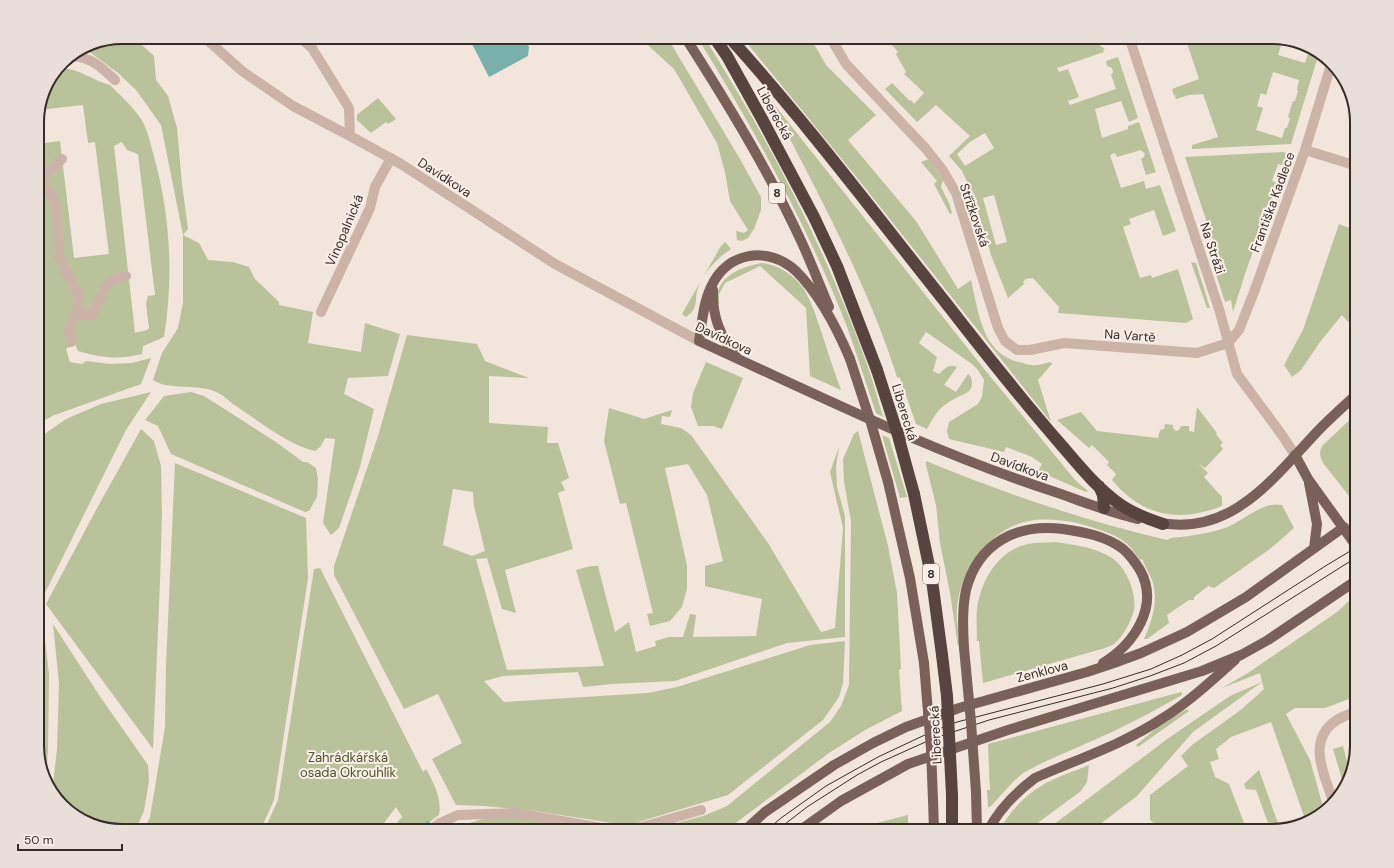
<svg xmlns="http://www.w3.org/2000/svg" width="1394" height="868" font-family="'DM Sans',sans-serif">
  <rect width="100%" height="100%" fill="#f2e5db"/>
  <!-- green -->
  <path fill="#b9c29b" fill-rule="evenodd" d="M123 37H133L154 56 156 80 168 96 177 128 182 184 188 229 183 235 199 243 208 260 233 262 249 267 255 279 279 302V305L313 312 308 343 361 352 365 323 400 334 388 376 348 378 344 394 374 409 360 467 339 528 331 535 323 523 335 439 325 438 321 446 315 451C288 445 256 419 233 404 228 400 222 394 216 392 198 383 169 391 153 380L162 353 178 328 183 302V235L161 125 136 90 118 73 84 48 90 43Z
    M639 37H667L740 159 761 197V210L754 229 748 238 742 241 737 240 736 231 744 233 748 230 730 201 725 172 717 143 674 69Z
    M697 37H704C768 139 824 245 865 359 872 377 877 397 883 417L876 413C866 384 857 354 846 324 806 223 754 129 697 37Z
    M742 37H810L826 65 876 115 848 140 916 221 958 289 971 280C979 314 982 356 1023 363 1026 364 1029 365 1032 365 1038 366 1045 363 1051 362L1052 364 1038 380 1051 422 854 174Z
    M885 37H1068L1069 43 1084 39 1085 42 1097 39 1100 46 1105 49 1103 50 1104 52 1057 68 1059 72 1068 69 1079 97 1068 101 1070 105 1116 89 1111 75 1113 72 1112 68 1107 66 1106 61 1118 57 1138 118 1129 122 1121 101 1095 109 1102 138 1128 129V126L1139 122 1156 172 1146 175 1141 159 1144 157 1145 154 1141 150 1117 157 1115 153 1110 155 1121 188 1144 181 1146 189 1160 185 1176 231 1163 236 1154 210 1129 219 1131 224 1123 227 1140 278 1151 275 1152 278 1178 269 1193 319 1186 323 1058 313 1059 307 1033 278 1026 279 1023 282 1024 284 1008 298 991 255 973 194 962 171 949 156 970 136 936 105 917 122 885 89 892 83 910 101 911 100 914 104 924 93 917 86 904 74 906 72 896 54 898 52ZM985 133 994 148 965 166 957 154 970 142ZM994 195 1007 242 996 245 983 198Z
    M1185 37H1272L1277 38 1276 41 1280 43 1281 45 1278 55 1305 63 1310 47 1315 49 1319 53 1291 144 1192 149V145L1218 137 1203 94 1189 95 1176 99 1175 96 1178 94 1174 96 1172 89 1199 79ZM1273 72 1299 80 1297 90 1298 91 1295 101H1293L1288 117 1290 118 1287 128H1285L1282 138 1256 130 1263 108 1257 106 1261 93 1266 95Z
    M58 68C80 68 91 80 110 85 120 95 131 105 139 116 147 127 150 141 153 153 170 212 174 276 164 337L143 346 142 354C116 360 103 358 78 351L75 344 66 349 70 362 82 364 86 361 110 364 132 363 151 358 141 384 52 416 37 425V345L40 344 37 319V144L60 141 74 258 109 254 95 142 88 143 83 105 39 110 44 89ZM122 142 127 150 138 154 155 295 148 296 146 303 149 328 147 330 135 333 114 146Z
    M378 98 396 119 388 124 386 122 371 133 357 120V115Z
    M769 98 981 365 1075 480 1088 491 1086 492 1038 471 1042 464 1032 457 1006 447 1004 452 949 439 947 431 949 422 978 404 982 397 984 380 978 370 972 364 926 332 919 343 937 357 933 371 939 374C944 369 949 363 957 367L944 385 956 392 968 374 971 377C973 383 972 388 968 392 944 404 940 405 927 429L916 424 900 378 897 377C866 279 815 189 769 98Z
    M1284 152 1288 156 1285 164 1282 165 1278 164 1272 181 1277 183 1245 274 1233 312 1231 300 1225 302 1212 262 1218 255 1185 157Z
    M929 159 943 180 941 187 949 203 952 213 950 214 934 184 937 181 921 162Z
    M1339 224 1357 231V314L1348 322 1342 315 1320 342 1301 370 1292 377 1284 365 1303 330Z
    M725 242 731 249C717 258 701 275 697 291 695 302 698 309 686 317L682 314 721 246Z
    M1191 262 1196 263 1210 308H1207Z
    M762 263C778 265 793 274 803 288 812 302 817 319 822 334 828 353 834 371 841 390L810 376 806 308 760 266 725 283 719 294V304H717C717 300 716 295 718 291 724 273 745 266 762 263Z
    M407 335 477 344 485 361 529 378 489 376V423L548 427 547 443H558L569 478 561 482 565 490 558 493 573 549 505 570 516 613 502 609 487 558 476 559 507 670 604 666 576 570 591 566H598L615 632 629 622 636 652 656 646 655 641 669 637H683L690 614 696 615 693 637 756 636 762 599 705 586V566L723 561 707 495 688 464 665 468 687 565V589L682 607 670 621 650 626 647 614 653 613 626 503 620 504 604 441 609 408 644 419 672 410 670 417 662 416 661 424 681 428 691 435 768 543 821 632 815 634 835 628 843 528 830 472 839 447 836 466 837 487 845 516V637L787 643 675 681 612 684 583 687 578 672 503 676 484 681 504 702 648 693 677 687 810 645 845 641 843 683 839 697 823 720 728 795 635 823H612L535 811 484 806 456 805 432 759 462 743 438 694 404 709 334 575V566L378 436ZM453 489 473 492 474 506 485 551 472 556 443 545Z
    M706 362 743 378 722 429 713 426H698L691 407 693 393Z
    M151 392 126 430 43 597 37 578V439L66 419 101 404Z
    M191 392 204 396 276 442 303 462H307L316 468 318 479 317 497 309 511 305 512 171 454 158 426 145 420 164 396Z
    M1197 407 1217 433 1216 434 1223 443 1220 445 1223 449 1205 468 1198 463 1208 473 1204 477 1222 497V506C1179 523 1143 517 1112 480L1116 474 1107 465 1109 462 1092 445 1089 448 1057 420 1081 412 1097 431 1158 438 1160 430 1164 429 1165 424 1173 425V428L1176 431 1179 430 1181 426H1189V431L1194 432Z
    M1357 413V506L1323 463C1320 457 1319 452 1322 446Z
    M141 429 154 441 161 466 162 513 160 582 153 749 46 604 96 510Z
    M858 431 888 546 897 593 901 669 899 670 902 711 865 730 829 753 725 831H647L703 816 727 806 830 722 841 706 849 685 851 521 844 482 843 459 854 434Z
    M882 435 889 438 907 497 900 498Z
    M926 461C1004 493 1085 521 1167 540L1171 538C1190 536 1207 534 1225 528 1244 521 1262 501 1282 505L1294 528 1270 549 1214 588 1208 586 1194 597V600H1189L1167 615 1169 623 1147 639H1144C1152 621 1159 600 1152 580 1149 573 1145 566 1142 559L1140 560C1136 555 1132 548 1127 544 1113 532 1094 528 1077 523 1061 520 1044 518 1029 521 993 527 964 566 958 600 955 615 958 630 960 645L958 646 950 593 940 543 936 505 926 465Z
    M175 463 306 518 308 578 274 800 260 831H144L150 817 165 727 166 666Z
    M1055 542C1075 545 1095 547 1112 558 1126 567 1137 593 1134 610 1132 619 1123 637 1116 642 1114 645 1109 646 1105 648L983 683 979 641H977C977 631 976 620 977 610 980 582 998 550 1028 544 1036 542 1046 543 1055 542Z
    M320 568 423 772 426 769C434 783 442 799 439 815L417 831H389L402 817 396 807 378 831H264L278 800 314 569Z
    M1349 601 1354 608 1353 610H1357V696L1325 708H1295L1286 714 1310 760 1324 810 1315 819 1306 822 1271 722 1231 737 1216 749 1219 759 1210 762 1215 777 1229 784 1246 828 1244 831H1161L1157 825 1150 820V795L1188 766 1181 756 1192 745 1242 709 1264 689 1262 682 1193 732 1137 796 1091 831H1045L1170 737 1230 696 1262 682 1260 673 1222 688 1248 673 1337 612Z
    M41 606 49 674 48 749 46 779 37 751V608Z
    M53 624 101 698 148 765 149 781 144 811 135 831H122L79 819 52 792 57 749 59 683Z
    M1181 692 1182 693V695L1148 714 1112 732 1042 763 1023 773 1012 783 990 807H988L987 790H990L988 744Z
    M1187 709 1189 711 1138 747 1136 745 1158 727Z
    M1343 746 1350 772 1345 789 1333 749Z
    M1089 765 1087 782 1081 791 1043 819 1027 831H999C1009 813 1023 797 1041 786 1055 777 1073 772 1089 765Z
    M1259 770 1280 829 1271 831 1256 790 1246 789 1244 784Z
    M908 815V831H855L861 827Z
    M501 817H518L598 831H515V826L501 827 500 824 498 823 494 826V829L491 830V831H444L479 820Z"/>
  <!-- water -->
  <path fill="#79b0ac" d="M479 37 491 44 497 42 495 37H524L529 47 528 56 489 77 472 44Z"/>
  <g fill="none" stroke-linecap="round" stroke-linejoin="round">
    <!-- stream -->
    <path stroke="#79b0ac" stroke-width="4" d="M418 831 428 823"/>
    <!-- minor -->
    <path stroke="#cbb3a7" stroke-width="10" d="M204 37 242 71 293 106 350 136 401 164 555 264 699 341
      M299 37 312 48 349 108 350 136
      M830 37 846 64 926 149 942 169 956 193 998 328 1005 341 1017 350H1030L1064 343 1197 353 1228 343
      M1129 37 1219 309 1237 374 1282 435 1295 455
      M71 56C91 57 101 67 115 80
      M1305 150 1357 166
      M37 186H43L51 193 57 209 59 256 70 279 79 293 78 308 69 330 71 342
      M43 186 45 175 62 159
      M321 312 370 208 375 187 391 158
      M75 314 91 316 107 285 114 279 126 276
      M1228 343 1239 330 1254 292 1305 150 1331 65
      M1333 801C1324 774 1306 740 1337 720 1343 716 1351 714 1357 711
      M429 831 440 823 458 815 516 813 619 831 642 827 701 810"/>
    <!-- major -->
    <path stroke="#796058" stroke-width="10" d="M685 37C728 104 770 173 803 245 812 265 820 286 829 307
      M713 290C712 316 720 336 736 356
      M850 359C837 328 820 295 796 271 768 245 726 252 711 287 703 304 702 323 699 341 817 395 934 453 1058 493 1084 502 1111 513 1138 519
      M1295 455 1308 479 1357 547
      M888 482 910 578 924 663
      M1309 483 1317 524 1314 548
      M1156 522C1229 538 1271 481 1315 434 1328 420 1343 407 1357 394
      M964 648C963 629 962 609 966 590 978 543 1017 523 1063 529 1084 532 1106 536 1123 549 1130 555 1135 562 1140 570 1160 606 1134 644 1103 663
      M976 792 977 831
      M933 800 934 831
      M744 831 765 812 834 765 873 743 906 727 959 708 1087 672 1114 663 1141 653 1187 632 1246 597 1344 527
      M799 831 841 801 908 764 1008 730 1202 671 1241 655 1268 640 1357 580
      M988 831C999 809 1015 793 1035 778 1078 759 1124 744 1163 718 1189 702 1212 680 1235 660"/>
    <!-- highway -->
    <path stroke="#58443e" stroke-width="12" d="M714 37 727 56 762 119 814 217 837 266 877 370
      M729 37C806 122 875 214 946 303 984 352 1022 400 1063 447 1080 467 1099 490 1121 505 1134 514 1148 519 1163 524
      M1099 486 1103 495 1104 508
      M914 494 932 580 942 655
      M952 795V831"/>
    <!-- tram -->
    <path stroke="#372b28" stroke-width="1" d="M766 831 781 818 826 786 878 757 929 733 957 722 1103 684 1151 669 1182 655 1212 639 1327 565 1357 547
      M776 831 807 807 857 775 881 762 932 739 989 720 1113 688 1150 676 1184 663 1216 646 1357 557"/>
    <!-- major-bridge -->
    <path stroke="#796058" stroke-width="10" d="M850 359 871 423 888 482
      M964 648 971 722 976 792
      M924 663 931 749 933 800"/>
    <!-- highway-bridge -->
    <path stroke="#58443e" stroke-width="12" d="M877 370 897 432 914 494
      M942 655 947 696 952 795"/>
  </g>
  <g text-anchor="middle" stroke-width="4" stroke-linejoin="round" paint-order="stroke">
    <!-- shield labels -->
    <g fill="#faefe7" stroke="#726661" stroke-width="1">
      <rect x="769" y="183" width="16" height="20" rx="3"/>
      <rect x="923" y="564" width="16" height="20" rx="3"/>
    </g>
    <g font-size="12" font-weight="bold" fill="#372b28">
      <text x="777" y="197">8</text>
      <text x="931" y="578">8</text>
    </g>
    <!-- street labels -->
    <g font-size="13" fill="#372b28" stroke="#faefe7">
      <text transform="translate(775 113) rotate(61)" y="5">Liberecká</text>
      <text transform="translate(445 177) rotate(33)" y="5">Davídkova</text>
      <text transform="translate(1272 202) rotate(-70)" y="5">Františka Kadlece</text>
      <text transform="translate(975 215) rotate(71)" y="5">Střížkovská</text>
      <text transform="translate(344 230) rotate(-67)" y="5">Vinopalnická</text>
      <text transform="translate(1213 248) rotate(72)" y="5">Na Stráži</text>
      <text transform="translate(1130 335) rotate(4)" y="5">Na Vartě</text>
      <text transform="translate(724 338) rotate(25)" y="5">Davídkova</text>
      <text transform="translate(905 412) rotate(73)" y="5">Liberecká</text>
      <text transform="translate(1020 466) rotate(20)" y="5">Davídkova</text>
      <text transform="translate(1042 671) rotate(-15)" y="5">Zenklova</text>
      <text transform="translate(935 735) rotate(-93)" y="5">Liberecká</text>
    </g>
    <!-- park labels -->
    <g font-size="13" fill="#4a552b" stroke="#faefe7">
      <text x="348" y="762">Zahrádkářská<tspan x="348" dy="15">osada Okrouhlík</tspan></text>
    </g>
  </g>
  <!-- crop -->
  <path d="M0 0H1394V868H0ZM122 44H1272A78 78 0 0 1 1350 122V746A78 78 0 0 1 1272 824H122A78 78 0 0 1 44 746V122A78 78 0 0 1 122 44Z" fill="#eadfd8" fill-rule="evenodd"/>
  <path fill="none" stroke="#372b28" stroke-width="2" d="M122 44H1272A78 78 0 0 1 1350 122V746A78 78 0 0 1 1272 824H122A78 78 0 0 1 44 746V122A78 78 0 0 1 122 44Z"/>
  <!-- scale -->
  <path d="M18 844v6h104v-6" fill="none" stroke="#372b28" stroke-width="2"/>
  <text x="24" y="844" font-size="12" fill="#372b28" stroke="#faefe7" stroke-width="3" paint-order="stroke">50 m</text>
</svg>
